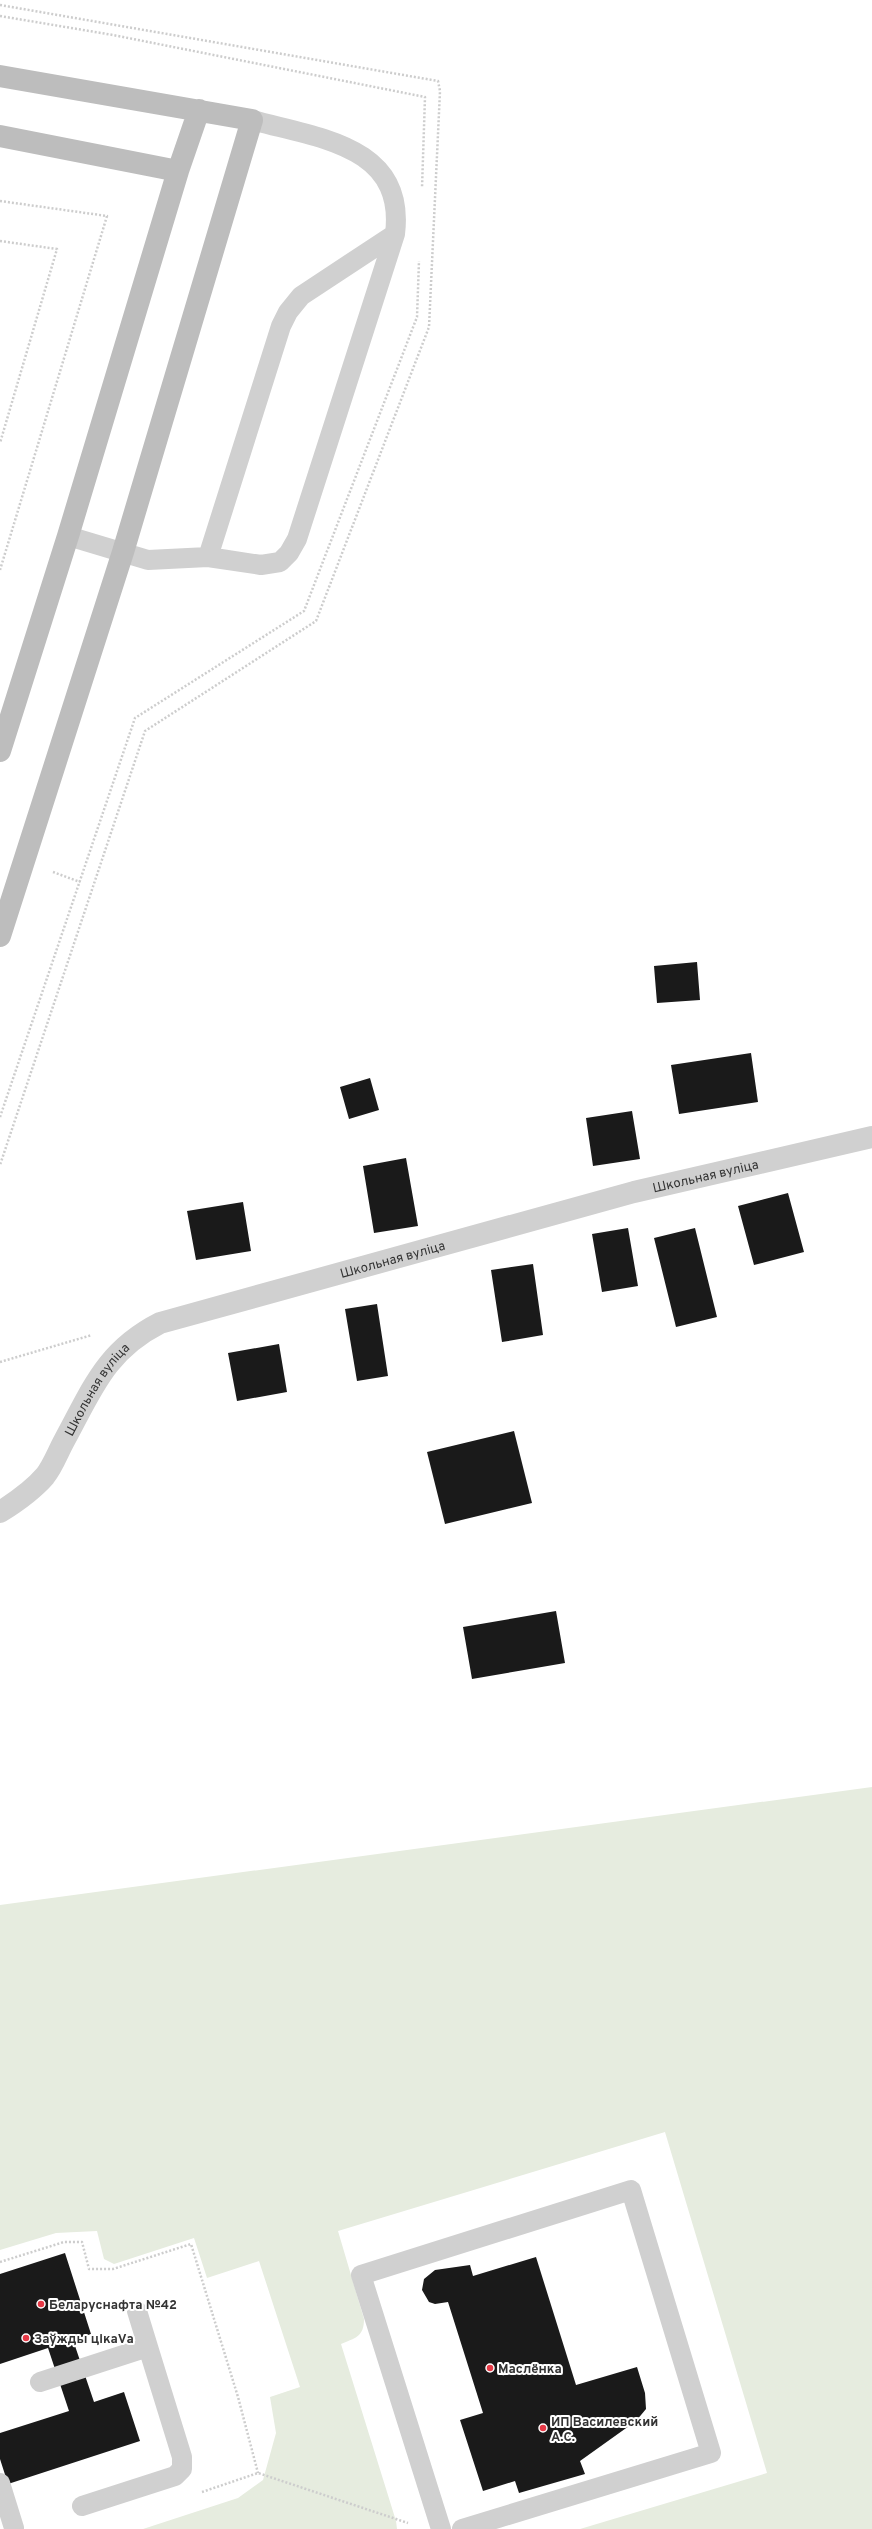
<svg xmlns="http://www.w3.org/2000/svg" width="872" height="2529" font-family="Overpass,sans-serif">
  <rect width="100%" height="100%" fill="#fff"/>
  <!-- green -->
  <path fill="#e6ecdf" d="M872 1787V2529H580L767 2473 665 2132 338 2231 364 2319C364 2337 355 2338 341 2344L396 2521 397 2529H143L238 2498 263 2480 276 2433 270 2397 300 2387 259 2261 207 2278 194 2238 114 2264 104 2259 97 2231 56 2233 0 2250V1905Z"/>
  <!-- building -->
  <path fill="#1a1a1a" d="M697 962 700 1000 657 1003 654 966Z
    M751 1053 758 1102 679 1114 671 1065Z
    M370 1078 379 1110 349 1119 340 1087Z
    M632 1111 640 1159 593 1166 586 1118Z
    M406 1158 418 1226 374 1233 363 1166Z
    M788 1193 804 1252 754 1265 738 1206Z
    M243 1202 251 1251 196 1260 187 1211Z
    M628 1228 638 1286 602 1292 592 1234Z
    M695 1228 717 1317 676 1327 654 1238Z
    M533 1264 543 1335 502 1342 491 1270Z
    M377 1304 388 1376 357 1381 345 1309Z
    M279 1344 287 1392 237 1401 228 1353Z
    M514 1431 532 1503 445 1524 427 1452Z
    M556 1611 565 1663 472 1679 463 1627Z
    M65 2253 91 2334 73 2340 94 2402 124 2392 140 2441 8 2484 0 2459V2433L69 2411 48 2348 0 2364V2274Z
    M536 2257 576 2385 637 2367 645 2393 646 2409 636 2421 580 2461 585 2474 519 2493 515 2481 483 2491 460 2420 483 2413 448 2302 435 2304 429 2302 422 2290 424 2279 435 2270 470 2265 473 2276Z"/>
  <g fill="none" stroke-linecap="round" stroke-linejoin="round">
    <!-- path -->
    <path stroke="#cdcdcd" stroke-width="2.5" stroke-dasharray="2 2" stroke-linecap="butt" d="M0 5 438 81 440 91 429 327 316 621 145 731 0 1165
      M0 16 113 35 425 97 422 188
      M0 201 107 216 0 570
      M0 241 57 249 0 443
      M53 872 80 882
      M0 1117 135 718 304 611 417 317 419 261
      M0 1362 92 1335
      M0 2262 64 2242H82L89 2269H113L191 2244 238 2397 258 2473
      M202 2492 258 2473 408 2523"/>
    <!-- service -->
    <path stroke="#d0d0d0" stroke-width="20" d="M68 536 148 560 208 557 261 565 280 562 289 553 297 539 395 234C406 145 317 138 252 120
      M208 557 281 326 288 312 301 296 395 234
      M137 2311 148 2347
      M40 2382 148 2347 182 2457V2469L175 2476 82 2506
      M0 2483 14 2528
      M441 2529 361 2275 631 2190 711 2453 462 2529"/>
    <!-- minor -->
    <path stroke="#d0d0d0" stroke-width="22" id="s1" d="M0 1512C16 1502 33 1490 45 1476 53 1466 58 1452 64 1441 92 1390 105 1351 160 1323L634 1192 872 1137"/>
    <!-- secondary -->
    <path stroke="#bdbdbd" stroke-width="22" d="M0 76 252 120 123 552 0 936
      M0 136 178 171 68 536 0 751
      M178 171 199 110"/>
  </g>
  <!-- markers -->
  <g fill="#e63946" stroke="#fff" stroke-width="1.5">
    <circle cx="41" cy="2304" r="4"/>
    <circle cx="26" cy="2338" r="4"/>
    <circle cx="490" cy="2368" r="4"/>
    <circle cx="543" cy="2428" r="4"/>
  </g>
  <g text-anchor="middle" stroke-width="4" stroke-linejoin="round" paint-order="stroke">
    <!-- street labels -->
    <g font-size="13" fill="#333" stroke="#fff">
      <text dy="5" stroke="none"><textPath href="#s1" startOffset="818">Школьная вуліца</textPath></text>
      <text dy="5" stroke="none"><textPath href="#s1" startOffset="494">Школьная вуліца</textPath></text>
      <text dy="5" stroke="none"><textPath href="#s1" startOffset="159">Школьная вуліца</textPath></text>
    </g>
    <!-- poi labels -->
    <g font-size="13" font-weight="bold" fill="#333" stroke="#fff" text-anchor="start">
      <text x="49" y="2309">Беларуснафта №42</text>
      <text x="34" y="2343">Заўжды цікаVа</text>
      <text x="498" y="2373">Маслёнка</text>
      <text x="551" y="2426">ИП Василевский<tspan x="551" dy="15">А.С.</tspan></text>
    </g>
  </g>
</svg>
